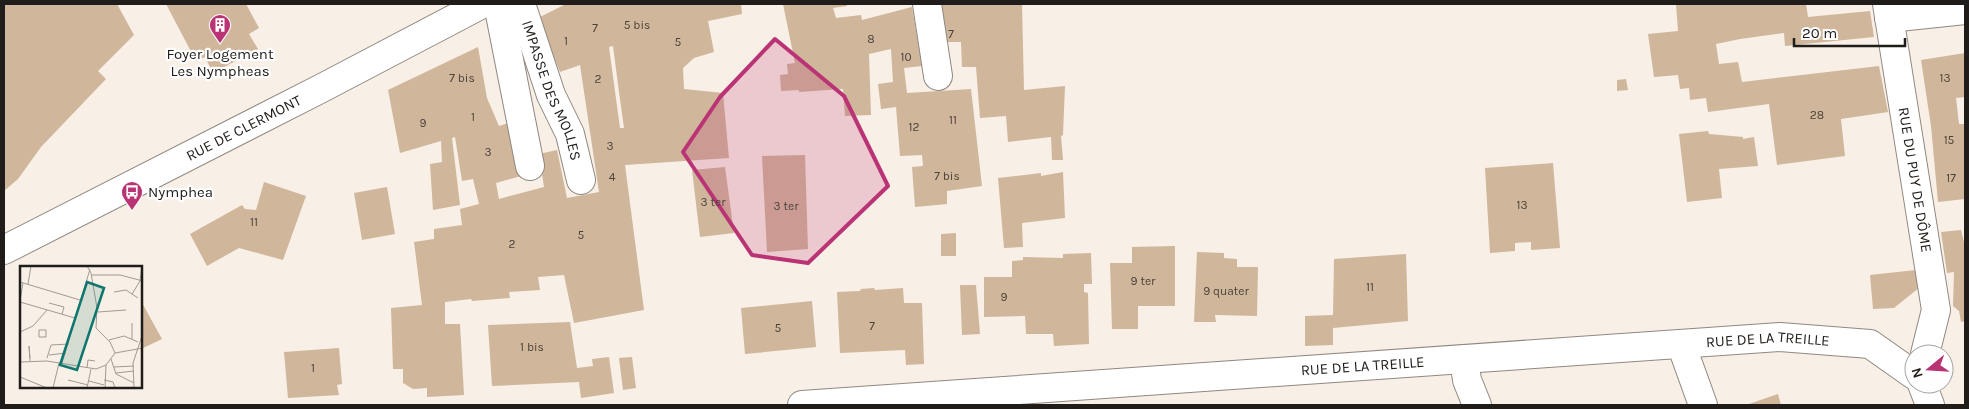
<svg xmlns="http://www.w3.org/2000/svg" width="1969" height="409" font-family="Karla,sans-serif">
  <rect width="100%" height="100%" fill="#f8efe6"/>
  <!-- building -->
  <path fill="#d0b69b" fill-rule="evenodd" d="M4 4H117L134 35 98 71 106 79 41 147 18 179 4 191Z
    M166 4H246L259 28 249 34 258 49 213 73 205 57 196 61Z
    M566 4H741L742 14 708 21 714 52 694 58 683 68 684 89 723 93 729 158 625 165 644 310 574 323 564 275 538 277 540 290 509 292 510 298 472 301 471 299 445 302V324H460L464 395 427 397V388L413 389 403 383V369H393L391 308 422 305 414 242 434 239V229L462 225 460 209 479 204 473 179 462 181 455 137 452 138 460 205 433 210 430 164 442 162 441 141 400 153 388 90 478 47 487 98 499 126 512 122 521 176 496 183 499 199 544 187 539 154 557 150 567 198 599 192 580 65 560 72 538 18ZM613 46 619 92 624 128H620L609 47Z
    M783 4H847V6L833 8 836 18 861 15 862 20 912 7 922 66 904 68 907 93 971 89 982 186 947 191V204L915 207 912 167 923 166 922 155 900 156 896 107 881 109 878 84 893 82 891 49 869 54 871 115 845 116 843 89 799 92V90L781 91 780 75 788 74 787 64 795 63Z
    M942 4H1022L1024 90 1065 86 1063 135 1061 136 1063 160H1052L1051 137 1008 142 1006 116 980 118 976 67H962L961 42H943Z
    M1676 4H1806L1808 17 1870 11 1874 37 1785 46 1784 33 1740 39 1716 44 1719 64 1738 62 1742 82 1879 66 1888 112 1841 119 1845 156 1777 165 1769 104 1708 112 1706 98 1690 100 1689 88 1680 89 1678 75 1654 77 1648 34 1678 31Z
    M1965 53V97L1956 98 1959 124H1965V199L1938 202 1931 126 1921 60Z
    M1626 79 1628 90 1617 91V80Z
    M1708 131 1709 134 1743 137V139L1754 137 1758 166 1719 169 1722 198 1687 202 1679 134Z
    M805 155 808 249 767 252 762 156Z
    M1553 163 1560 248 1531 250V242L1515 243V251L1490 253 1485 168Z
    M725 167 734 233 700 237 692 170Z
    M1063 172 1065 218 1022 223 1023 247 1004 248 998 178 1041 173V176Z
    M264 182 306 196 283 260 239 248 207 266 190 234 242 205 245 209 256 210Z
    M387 187 395 234 362 240 354 193Z
    M1961 230 1965 246V321L1961 322 1959 311 1953 306 1954 272 1947 273 1941 232Z
    M956 233V256H941V234Z
    M1175 246V306H1138V329H1112L1110 263H1132V247Z
    M1197 252 1224 253V258L1237 259V267H1258L1257 316 1215 315 1216 322H1194Z
    M1091 253 1092 284H1084V292L1088 293 1089 344 1054 346 1053 334H1026L1025 316 984 317V277H1012V261L1023 260V257L1063 258V254Z
    M1406 254 1408 321 1333 328V345L1305 346V316L1333 315 1334 259Z
    M1916 270 1920 287 1894 308 1873 309 1870 275Z
    M960 285H976L980 334 962 335Z
    M874 288 875 290 903 288 904 303H922L924 364 906 365 905 350 840 353 837 292 860 291 861 289Z
    M141 301 162 339 141 349Z
    M812 301 816 347 745 354 741 308Z
    M570 322 577 368 593 366 592 359 609 357 614 393 581 398 579 382 492 386 488 325Z
    M339 348 342 384 337 385 339 395 288 398 284 352Z
    M632 357 636 388 623 390 619 358Z
    M1778 394 1781 405H1746Z"/>
  <g fill="none" stroke-linecap="round" stroke-linejoin="round">
    <!-- street casing -->
    <g stroke="#908880" stroke-width="30">
      <g id="street">
        <path d="M498 4 530 166"/>
        <path id="s1" d="M521 4 551 95 570 134 581 180"/>
        <path d="M927 4 938 76"/>
        <path id="s2" d="M1887 4 1936 310 1925 354"/>
        <path d="M1889 18 1965 10"/>
        <path id="s3" d="M4 250 322 88 482 4"/>
        <path d="M1681 344 1703 405"/>
        <path d="M1464 359 1467 380 1477 405"/>
        <path d="M1922 384 1930 405"/>
        <path id="s4" d="M802 405 1780 337 1870 344 1914 375"/>
      </g>
    </g>
    <!-- street -->
    <use href="#street" stroke="#fff" stroke-width="28"/>
  </g>
  <!-- marked area -->
  <path fill="#ba3475" fill-opacity="0.2" stroke="#ba3475" stroke-width="4" stroke-linejoin="round" d="M775 39 844 96 888 186 808 263 752 255 683 152 720 97Z"/>
  <!-- icons -->
  <defs>
    <g id="building-pin" transform="scale(1.125)"><path d="M0 17L-7.5 6A9.5 9.5 0 1 1 7.5 6Z" fill="#ba3475" stroke="#fefefe"/><path d="M-4-6H4V6H1V3H-1V6H-4ZM-2.5-4.3h1.7v1.8h-1.7ZM.8-4.3h1.7v1.8H.8ZM-2.5-1h1.7V.8h-1.7ZM.8-1h1.7V.8H.8Z" fill="#fff"/></g>
    <g id="bus-pin" transform="scale(1.125)"><path d="M0 17L-7.5 6A9.5 9.5 0 1 1 7.5 6Z" fill="#ba3475" stroke="#fefefe"/><path d="M-5-6H5V4H4V6H2V4H-2V6H-4V4H-5ZM-3.5-4V0h7V-4ZM-3.5 1.2v1.5H-2V1.2ZM2 1.2v1.5H3.5V1.2Z" fill="#fff"/></g>
  </defs>
  <g fill-rule="evenodd">
    <use href="#building-pin" x="220" y="25"/>
    <use href="#bus-pin" x="132" y="192"/>
  </g>
  <g text-anchor="middle" stroke-width="4.5" stroke-linejoin="round" paint-order="stroke">
    <!-- number labels -->
    <g font-size="12" fill="#4b423a">
      <text x="637" y="29">5 bis</text>
      <text x="595" y="32">7</text>
      <text x="951" y="38">7</text>
      <text x="871" y="43">8</text>
      <text x="566" y="45">1</text>
      <text x="678" y="46">5</text>
      <text x="906" y="61">10</text>
      <text x="462" y="82">7 bis</text>
      <text x="1945" y="82">13</text>
      <text x="598" y="83">2</text>
      <text x="1817" y="119">28</text>
      <text x="473" y="121">1</text>
      <text x="953" y="124">11</text>
      <text x="423" y="127">9</text>
      <text x="914" y="131">12</text>
      <text x="1949" y="144">15</text>
      <text x="610" y="150">3</text>
      <text x="488" y="156">3</text>
      <text x="947" y="180">7 bis</text>
      <text x="612" y="181">4</text>
      <text x="1951" y="182">17</text>
      <text x="713" y="206">3 ter</text>
      <text x="1522" y="209">13</text>
      <text x="786" y="210">3 ter</text>
      <text x="254" y="226">11</text>
      <text x="581" y="239">5</text>
      <text x="512" y="248">2</text>
      <text x="1143" y="285">9 ter</text>
      <text x="1370" y="291">11</text>
      <text x="1226" y="295">9 quater</text>
      <text x="1004" y="301">9</text>
      <text x="872" y="330">7</text>
      <text x="778" y="332">5</text>
      <text x="532" y="351">1 bis</text>
      <text x="313" y="372">1</text>
    </g>
    <!-- poi labels -->
    <g font-size="15" fill="#1f1c19" stroke="#fefefe">
      <text x="220" y="59">Foyer Logement<tspan x="220" dy="17">Les Nympheas</tspan></text>
      <text x="148" y="197" text-anchor="start">Nymphea</text>
    </g>
    <!-- street labels -->
    <g font-size="15" fill="#1f1c19" stroke="#fefefe">
      <text dy="5" stroke="none"><textPath href="#s1" startOffset="92">IMPASSE DES MOLLES</textPath></text>
      <text dy="5" stroke="none"><textPath href="#s3" startOffset="269">RUE DE CLERMONT</textPath></text>
      <text dy="5" stroke="none"><textPath href="#s2" startOffset="178">RUE DU PUY DE DÔME</textPath></text>
      <text dy="5" stroke="none"><textPath href="#s4" startOffset="968">RUE DE LA TREILLE</textPath></text>
      <text dy="5" stroke="none"><textPath href="#s4" startOffset="562">RUE DE LA TREILLE</textPath></text>
    </g>
  </g>
  <!-- overview -->
  <g transform="translate(20 266)">
    <rect width="122" height="122" fill="#f8efe6"/>
    <path fill="none" stroke="#a19b94" stroke-width="1" d="M67 0 71 7 77 42 76 62M72 9H100L123 15M0 16 60 34M8 18 11 0M94 26 106 24 118 32M112 28 120 15 122 0M0 34 3 17M0 36 55 52M29 37 44 41 42 48M78 46 106 44M76 62 90 76 95 87M19 64H26V71H19ZM0 66 13 60 27 44M112 73V57M89 74 104 70 118 76M95 87 123 82M29 89 46 87M10 92 9 80 10 95M27 92 31 79 49 78M91 93 96 108 114 117M0 96 27 95 76 103 86 99 95 87M42 97 70 3M94 101 114 100M67 102 68 94 75 95M96 107 114 105M0 111 27 122M48 114 68 119M84 114 93 116 95 122M69 115 84 119M33 122 39 97M67 122 71 103M85 122 86 99M114 122 113 97 123 67"/>
    <path fill="#0f766e" fill-opacity="0.15" stroke="#0f766e" stroke-width="2.5" d="M67 16 84 22 57 104 40 99Z"/>
    <rect width="122" height="122" fill="none" stroke="#1f1c19" stroke-width="2.5"/>
  </g>
  <!-- border -->
  <rect width="1969" height="409" fill="none" stroke="#1f1c19" stroke-width="10"/>
  <!-- north arrow -->
  <g transform="translate(1929 369) rotate(252)"><circle r="24" fill="#fefefe" stroke="#a5a4a2"/>
  <path d="M0-4L9 19L0 12L-9 19Z" fill="#ba3475"/>
  <text y="-8" font-size="14" font-weight="bold" text-anchor="middle" fill="#1f1c19">N</text>
  </g>
  <!-- scale -->
  <path d="M1794 38v8h111v-8" fill="none" stroke="#1f1c19" stroke-width="2.5"/>
  <text x="1802" y="38" font-size="15" fill="#1f1c19" stroke="#fefefe" stroke-width="4" paint-order="stroke">20 m</text>
</svg>
